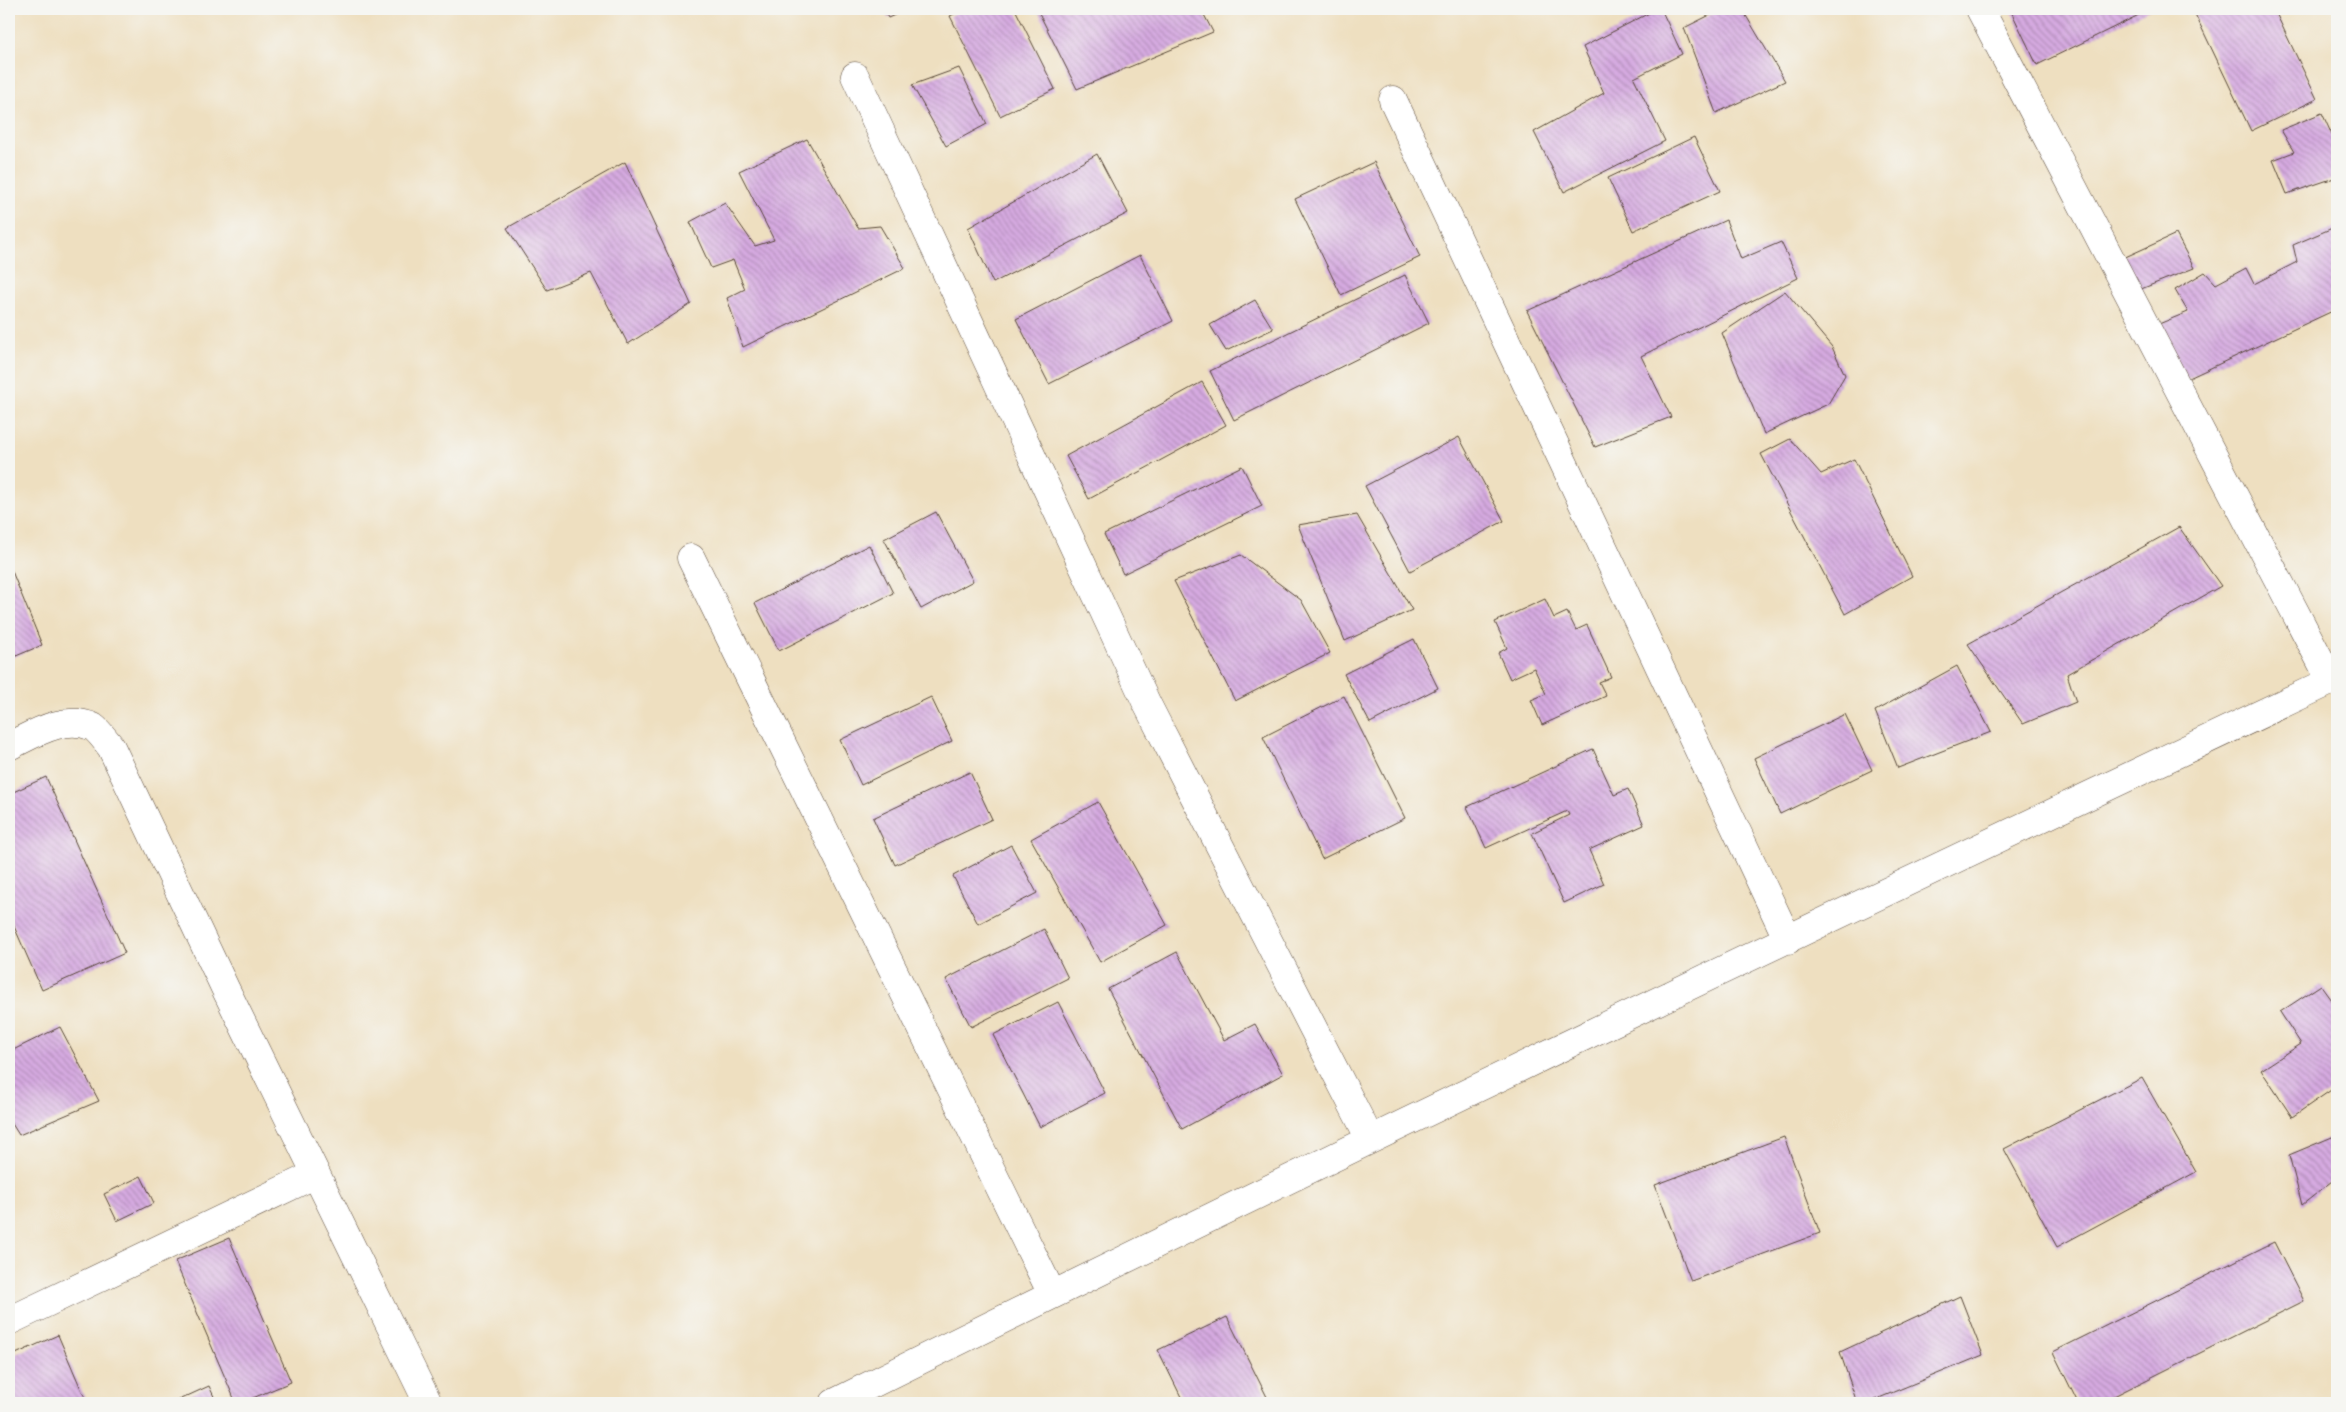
<svg xmlns="http://www.w3.org/2000/svg" width="2346" height="1412" font-family="Dekko,sans-serif">
  <defs>
    <pattern id="building-back-hatch" width="6" height="6" patternUnits="userSpaceOnUse" patternTransform="scale(1.25)"><rect width="6" height="6" fill="#d6aae1"/><path d="M-1 5l2 2M0 0l6 6M5-1l2 2" fill="none" stroke="#af8bb6"/></pattern>
  </defs>
  <rect width="100%" height="100%" fill="#f6f6f2"/>
  <filter id="ink" filterUnits="userSpaceOnUse"><feTurbulence type="fractalNoise" baseFrequency=".02" numOctaves="2"/><feDisplacementMap in="SourceGraphic" scale="10" xChannelSelector="R" yChannelSelector="G"/><feConvolveMatrix kernelMatrix="1 2 1 2 8 2 1 2 1" color-interpolation-filters="sRGB"/></filter>
  <filter id="wash" filterUnits="userSpaceOnUse"><feTurbulence type="fractalNoise" baseFrequency=".0096" numOctaves="4" result="noise"/><feDisplacementMap in="SourceGraphic" scale="20" xChannelSelector="R" yChannelSelector="G"/><feGaussianBlur stdDeviation="1.12" result="paint"/><feColorMatrix in="noise" values="0 0 0 0 0 0 0 0 0 0 0 0 0 0 0 0 0 1.4 0 .05"/><feComposite in="paint" operator="in"/></filter>
  <g filter="url(#wash)">
    <rect width="100%" height="100%" fill="#eedfc0"/>
    <g id="blocks">
      <!-- building -->
      <path fill="url(#building-back-hatch)" d="M883 9H908L888 18Z
        M964 9H1015L1055 89 1000 116 950 16Z
        M1037 9H1201L1213 32 1077 89Z
        M1657 9H1661L1682 54 1634 78 1665 141 1564 192 1534 132 1604 93 1583 47Z
        M1722 9H1742L1785 81 1716 113 1684 28Z
        M2014 9H2151L2037 65 2011 11Z
        M2207 9H2274L2317 99 2251 131 2195 14Z
        M959 68 987 124 946 146 912 85Z
        M2322 113 2337 146V177L2287 194 2273 160 2294 152 2281 130Z
        M1694 137 1720 191 1633 231 1608 178Z
        M807 139 858 228 880 226 905 268 743 347 727 298 745 289 733 260 711 268 690 222 725 203 755 246 774 240 739 171Z
        M1097 154 1128 213 993 283 968 228Z
        M625 162 691 304 628 344 591 273 547 290 507 228Z
        M1374 162 1420 257 1341 295 1295 199Z
        M1726 220 1741 259 1781 242 1798 278 1641 356 1671 417 1595 447 1527 311Z
        M2337 226V309L2187 379 2154 326 2188 312 2175 290 2205 272 2216 284 2246 268 2254 284 2297 262 2293 245Z
        M2176 234 2194 268 2136 291 2121 259Z
        M1140 255 1173 321 1049 384 1016 319Z
        M1405 275 1429 323 1234 420 1210 371Z
        M1785 291 1832 347 1845 375 1828 404 1764 434 1722 333Z
        M1255 300 1273 329 1226 351 1210 325Z
        M1202 382 1226 425 1089 499 1066 456Z
        M1459 437 1504 521 1410 571 1365 486Z
        M1790 439 1821 474 1854 459 1912 576 1845 614 1761 454Z
        M1242 466 1262 506 1123 574 1104 534Z
        M936 512 973 581 921 609 884 539Z
        M1357 515 1412 610 1345 641 1298 525Z
        M2179 527 2221 586 2067 674 2076 702 2023 724 1968 644Z
        M869 545 893 593 779 651 755 603Z
        M1241 555 1301 600 1330 653 1235 701 1174 581Z
        M9 564 42 645 9 659Z
        M1545 599 1554 618 1567 612 1576 630 1587 625 1611 677 1599 682 1606 696 1542 725 1531 700 1546 694 1534 668 1510 679 1498 653 1507 648 1495 622Z
        M1414 639 1438 688 1370 723 1344 674Z
        M1957 666 1991 732 1898 768 1875 711Z
        M1344 696 1405 818 1322 859 1263 737Z
        M931 697 952 741 861 785 840 740Z
        M1845 714 1872 770 1780 814 1754 758Z
        M1593 749 1614 795 1628 789 1644 825 1589 850 1604 884 1564 903 1532 833 1569 815 1567 811 1486 848 1467 807Z
        M970 772 992 819 895 865 873 818Z
        M46 777 125 953 42 990 9 915V794Z
        M1098 802 1167 925 1100 962 1031 839Z
        M1011 845 1037 893 978 924 953 876Z
        M1044 929 1068 978 971 1027 946 979Z
        M1177 952 1224 1040 1255 1024 1283 1074 1182 1129 1108 989Z
        M2321 985 2337 1007V1086L2292 1117 2261 1070 2301 1044 2280 1012Z
        M1058 1002 1105 1093 1040 1127 993 1035Z
        M60 1027 99 1101 19 1135 9 1119V1052Z
        M2142 1078 2196 1172 2057 1247 2004 1149Z
        M2337 1135V1177L2302 1205 2289 1155Z
        M1784 1137 1820 1233 1691 1281 1655 1185Z
        M141 1176 154 1203 117 1221 104 1194Z
        M229 1238 291 1382 241 1403H236L175 1261Z
        M2274 1242 2304 1301 2100 1403H2078L2053 1352Z
        M1960 1296 1983 1355 1867 1403H1857L1840 1352Z
        M1227 1317 1270 1403H1184L1158 1350Z
        M58 1335 87 1403H9V1357Z
        M209 1386 217 1403H172Z"/>
    </g>
  </g>
  <g filter="url(#ink)">
    <use href="#blocks" fill-opacity="0" stroke="#564536" stroke-width="1"/>
    <g fill="none" stroke-linecap="round" stroke-linejoin="round">
      <!-- minor casing -->
      <g stroke="#564536" stroke-width="29">
        <path id="minor" d="M1980 9 2331 681
          M855 76 1147 704 1370 1139
          M1393 100 1788 940
          M691 558 1052 1294
          M9 746C34 734 65 714 93 727 99 731 106 741 111 747L225 988 428 1403
          M9 1321 316 1174
          M834 1403C1332 1155 1834 916 2337 678"/>
      </g>
      <!-- minor -->
      <use href="#minor" stroke="#fff" stroke-width="28"/>
    </g>
  </g>
  <!-- margin -->
  <rect width="2346" height="1412" fill="none" stroke="#f6f6f2" stroke-width="30"/>
</svg>
